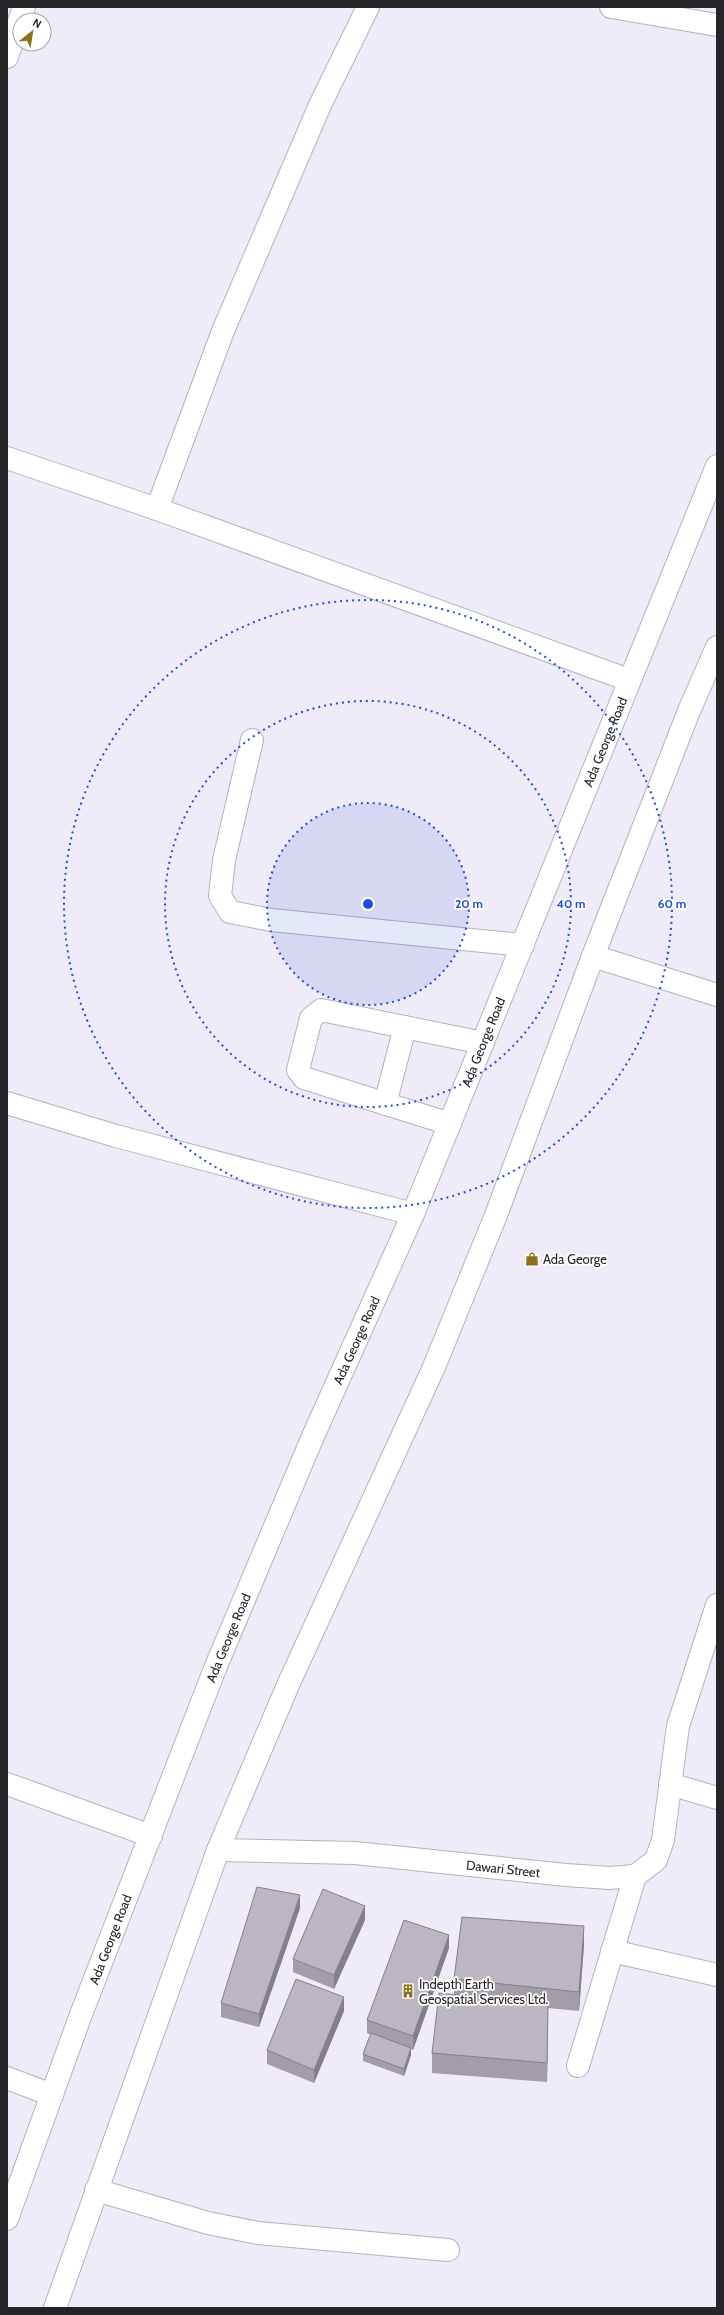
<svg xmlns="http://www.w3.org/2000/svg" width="724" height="2315" font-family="Cabin,sans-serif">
  <rect width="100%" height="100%" fill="#f0ebf8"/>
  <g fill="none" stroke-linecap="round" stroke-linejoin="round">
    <!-- minor casing -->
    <g stroke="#b6b0bd" stroke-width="24">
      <g id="minor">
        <path d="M611 7 717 25"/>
        <path d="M7 57 24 7"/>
        <path d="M7 458 157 509 629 680"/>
        <path d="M157 509 223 331 320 105 368 7"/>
        <path d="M252 740 224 860 220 896 230 912 271 920 523 945"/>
        <path d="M593 956 717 995"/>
        <path d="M7 1103 116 1136 413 1214"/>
        <path d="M385 1104 405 1027"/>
        <path d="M450 1124 304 1078 298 1070 311 1018 321 1010 483 1043"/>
        <path d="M7 1784 151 1836"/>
        <path d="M670 1784 717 1798"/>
        <path id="s1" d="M218 1850 355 1853 566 1875 609 1878 635 1876 656 1860 663 1840 678 1726 717 1605"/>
        <path d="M612 1951 717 1975"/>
        <path d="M578 2066 635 1876"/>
        <path d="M7 2078 52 2095"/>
        <path d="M96 2190 208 2223 258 2233 448 2250"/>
      </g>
    </g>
    <!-- major casing -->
    <g stroke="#b6b0bd" stroke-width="24">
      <g id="major">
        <path id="s2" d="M7 2219 80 2017 216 1666 314 1434 413 1214 717 466"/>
        <path d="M55 2308 218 1850 288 1685 434 1367 496 1215 593 956 689 711 717 647"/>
      </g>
    </g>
    <!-- minor -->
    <use href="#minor" stroke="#fff" stroke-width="22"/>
    <!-- major -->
    <use href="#major" stroke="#fff" stroke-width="22"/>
  </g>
  <!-- wall -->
  <path fill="#a29da8" d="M300 1908 259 2027 221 2017V2003Z
    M365 1920 334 1989 293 1972V1959Z
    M584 1945 579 2011 548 2008 547 2082 432 2073V2053L454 1994V1979Z
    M449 1948 413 2050 411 2049V2055L404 2076 363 2061V2054L371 2035 367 2033V2020Z
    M344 2011 314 2083 267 2064V2050Z"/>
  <!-- shaded-wall -->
  <path fill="#847f88" d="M300 1895V1908L259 2027V2014Z
    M365 1906V1920L334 1989V1975Z
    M584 1926V1945L579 2011V1992Z
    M449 1935V1948L413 2050V2036Z
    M344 1997V2011L314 2083V2070Z
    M548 2004V2023L547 2082V2063Z
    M411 2048V2055L404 2076V2069Z"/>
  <!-- building -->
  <path fill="#bcb6c3" stroke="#847f88" d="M257 1887 300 1895 259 2014 221 2003Z
    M323 1889 365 1906 334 1975 293 1959Z
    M462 1917 584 1926 579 1992 454 1979Z
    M404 1920 449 1935 413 2036 367 2020Z
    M296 1979 344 1997 314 2070 267 2050Z
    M439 1993 548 2004 547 2063 432 2053Z
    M371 2033 411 2048 404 2069 363 2054Z"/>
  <!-- distance rings -->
  <circle cx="368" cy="904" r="101" fill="#1d4ed8" fill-opacity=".12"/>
  <g fill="none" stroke="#1d4ed8" stroke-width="2" stroke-dasharray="2 4">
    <circle cx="368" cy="904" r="101"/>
    <circle cx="368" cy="904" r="203"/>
    <circle cx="368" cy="904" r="304"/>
  </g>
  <!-- icons -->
  <defs>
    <g id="shop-bare" transform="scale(1.08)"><path d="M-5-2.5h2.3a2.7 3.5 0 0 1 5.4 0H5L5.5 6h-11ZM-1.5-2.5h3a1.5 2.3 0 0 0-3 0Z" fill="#897315" stroke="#fff" stroke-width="2.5" paint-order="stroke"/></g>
    <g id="building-bare" transform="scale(1.08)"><path d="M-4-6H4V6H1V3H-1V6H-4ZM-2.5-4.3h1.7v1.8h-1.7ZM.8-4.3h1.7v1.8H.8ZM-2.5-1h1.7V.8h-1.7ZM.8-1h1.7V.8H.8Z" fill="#897315" stroke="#fff" stroke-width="2.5" paint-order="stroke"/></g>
  </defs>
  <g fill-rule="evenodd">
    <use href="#shop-bare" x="532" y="1259"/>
    <use href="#building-bare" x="408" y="1991"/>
  </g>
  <g text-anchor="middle" stroke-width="3.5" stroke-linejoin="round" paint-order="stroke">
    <!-- street labels -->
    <g font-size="13" fill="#262429" stroke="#fff">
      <text dy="5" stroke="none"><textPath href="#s2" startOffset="1594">Ada George Road</textPath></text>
      <text dy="5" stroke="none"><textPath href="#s2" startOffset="1270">Ada George Road</textPath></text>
      <text dy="5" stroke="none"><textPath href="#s2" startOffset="946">Ada George Road</textPath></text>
      <text dy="5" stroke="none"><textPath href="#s2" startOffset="622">Ada George Road</textPath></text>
      <text dy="5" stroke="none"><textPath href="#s1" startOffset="286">Dawari Street</textPath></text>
      <text dy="5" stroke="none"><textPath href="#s2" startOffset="298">Ada George Road</textPath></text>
    </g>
    <!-- poi labels -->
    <g font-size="13" fill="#262429" stroke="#fff" text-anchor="start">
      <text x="543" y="1264">Ada George</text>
      <text x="419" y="1989">Indepth Earth<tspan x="419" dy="15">Geospatial Services Ltd.</tspan></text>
    </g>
  </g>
  <circle cx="368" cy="904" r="6" fill="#1d4ed8" stroke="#fff" stroke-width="2"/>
  <g font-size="12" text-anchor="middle" font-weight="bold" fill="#1d4ed8" stroke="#fff" stroke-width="3.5" stroke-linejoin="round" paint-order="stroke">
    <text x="469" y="908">20 m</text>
    <text x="571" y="908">40 m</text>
    <text x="672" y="908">60 m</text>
  </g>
  <!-- border -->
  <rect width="724" height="2315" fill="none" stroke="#262429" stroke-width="16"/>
  <!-- north arrow -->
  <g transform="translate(32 32) rotate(30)"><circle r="19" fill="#ffffff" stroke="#a8a7a9"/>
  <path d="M0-3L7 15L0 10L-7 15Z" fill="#897315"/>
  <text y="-6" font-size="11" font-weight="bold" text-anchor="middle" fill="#262429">N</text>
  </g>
</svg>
